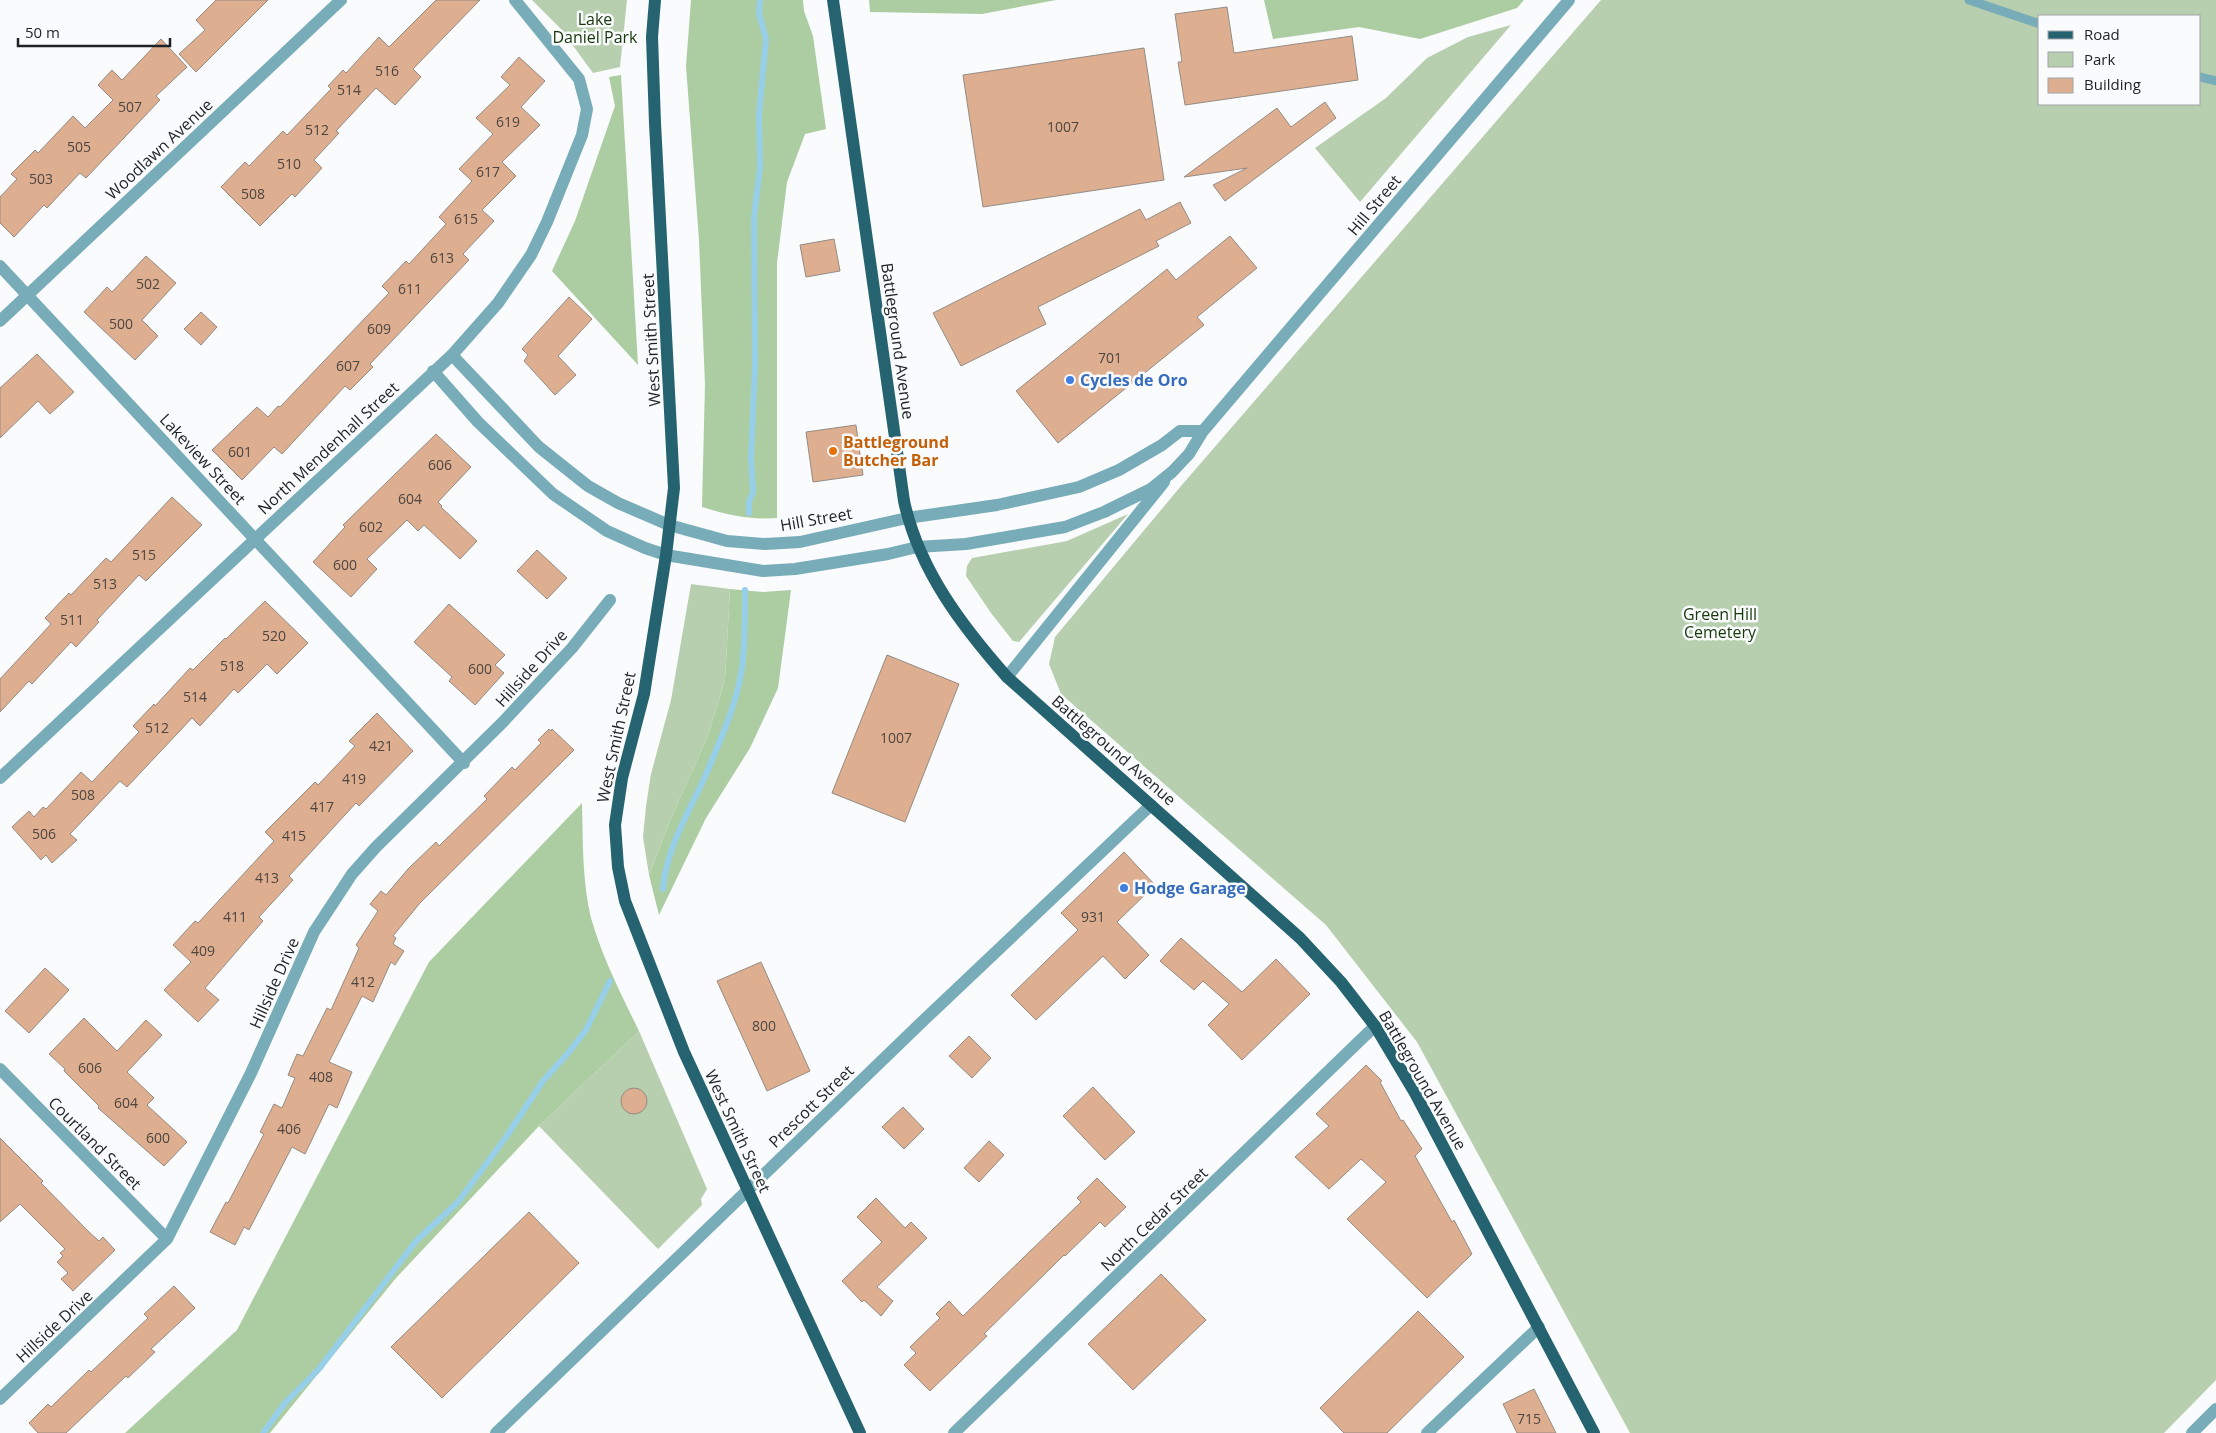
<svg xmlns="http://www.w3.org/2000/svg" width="2216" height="1433" font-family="'Open Sans',sans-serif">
  <rect width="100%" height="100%" fill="#f9fbfd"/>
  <!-- green -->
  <path fill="#b7cfae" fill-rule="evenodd" d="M532 0H627L620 67 593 73 560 28Z
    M1601 0H2216V1380L2164 1433H1630L1417 1042 1326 925 1061 694 1049 664 1055 637 1181 486ZM2040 16H2200V104H2040Z
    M1511 25 1360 202 1315 148 1386 98 1427 58 1468 37Z
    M1128 514 1019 642 1013 641 991 613 966 576 967 566 972 558 1067 541Z
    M691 584 730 589 725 680 707 738 672 816 649 875 643 837 646 806 651 774 671 700Z
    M639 1031 707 1189 701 1199 702 1205 658 1249 539 1126Z"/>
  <!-- forest -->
  <path fill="#accca1" d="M691 0H803L804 11 813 36 826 129 805 134 787 182 777 263V518C750 520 728 515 702 507L705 384 699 240 686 66Z
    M869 0H1056L982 14 870 12Z
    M1264 0H1524L1517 8 1420 39 1359 27 1273 39Z
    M621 75 638 365 552 271 575 221 615 106 609 77Z
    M730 589 763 592 791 590 778 688 750 748 706 818 659 915 649 875 672 816 707 738 725 680Z
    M582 803C583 840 582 881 591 918 602 957 621 994 639 1031L539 1126 396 1278 270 1433H125L237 1330 429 962Z"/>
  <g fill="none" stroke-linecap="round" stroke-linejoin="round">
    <!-- stream -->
    <path stroke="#97cfe9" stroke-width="6" d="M749 513V502L753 492 751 457 755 365 754 217 760 167 759 115 766 39 759 14 760 0
      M663 889C666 847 691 809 707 772 722 736 740 697 743 659 745 636 745 613 745 590
      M263 1433 285 1403 319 1369 416 1241 458 1202 506 1137 543 1081 569 1052 586 1030 610 981"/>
  </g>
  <!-- building -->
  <path fill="#ddaf90" stroke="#958b84" d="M216 0H268L196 72 179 54 205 30 196 20Z
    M436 0H480L413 69 421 77 395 105 376 88 336 131 339 133 314 160 322 168 295 197 292 194 260 226 221 187 245 162 249 166 283 131 287 135 331 89 328 86 343 70 346 73 379 37 389 47Z
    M1227 7 1234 53 1352 36 1358 80 1185 105 1178 62H1182L1175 14Z
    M161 39 187 67 156 96 160 100 86 178 80 173 47 208 44 205 14 237 0 223V197L17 179 11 174 35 150 38 153 73 116 85 128 113 100 98 85 112 70 122 80Z
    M1144 48 1164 180 983 207 963 75Z
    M519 57 545 81 521 107 540 125 502 162 516 176 482 210 494 221 463 254 469 260 370 364 373 367 350 390 345 386 282 454 274 447 242 480 212 450 257 407 268 417 278 406 280 407 389 293 382 286 406 261 409 264 446 224 439 217 472 181 459 169 493 134 476 118 510 85 501 77Z
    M1325 102 1336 118 1225 201 1213 185 1247 168 1184 177 1277 108 1291 127Z
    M1180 202 1191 223 1156 241 1159 246 1038 307 1046 324 961 366 933 313 1140 209 1146 220Z
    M1230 236 1257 268 1197 317 1204 325 1058 443 1016 391 1167 269 1176 280Z
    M834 239 840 271 806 277 800 245Z
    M146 256 176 283 142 320 158 336 135 360 84 312 107 287 112 292Z
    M569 297 592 319 558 356 576 375 555 395 524 361 528 355 522 349Z
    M201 312 217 327 201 345 184 329Z
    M37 354 74 392 50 414 38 401 0 438V388Z
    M856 425 863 475 813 482 806 432Z
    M436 434 471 467 438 502 442 506 441 507 477 541 460 559 424 525 418 531 407 520 367 559 377 569 351 597 313 562 345 527 343 525Z
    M172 497 202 525 146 581 139 575 97 620 99 622 76 647 71 642 32 684 29 681 0 712V679L51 624 45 618 69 593 71 595 106 558 111 562Z
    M537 550 567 578 547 599 517 571Z
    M265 601 308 643 277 674 267 664 238 693 234 689 200 726 192 718 127 787 120 781 70 834 77 840 52 863 46 855 41 860 12 827 29 811 34 817 43 807 46 809 81 772 92 782 139 732 133 726 154 704 155 706 190 668 193 670 225 638 226 639Z
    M449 604 505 655 495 665 504 673 475 705 449 681 452 677 414 642Z
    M887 655 959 684 905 822 832 793Z
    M377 713 413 751 359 806 356 803 289 876 293 880 259 917 263 921 205 988 219 1000 198 1022 164 990 191 962 173 945 195 921 198 923 274 841 265 832 315 782 318 785 355 746 349 741Z
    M549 729 551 731 552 729 574 750 420 903 393 936 396 938 393 944 404 951 395 965 391 962 373 1002 362 996 329 1062 352 1072 337 1108 329 1104 305 1154 292 1147 249 1230 244 1227 235 1245 210 1232 226 1202 228 1203 264 1134 260 1132 274 1104 282 1108 295 1078 288 1075 297 1054 303 1056 327 1008 331 1010 359 948 356 945 378 911 370 904 381 891 386 895 408 869 436 842 439 846 487 799 484 796 512 767 515 770 541 743 538 740Z
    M1124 852 1155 885 1117 922 1149 955 1125 979 1103 956 1036 1020 1011 995 1078 930 1061 913Z
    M1181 938 1242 992 1276 959 1310 994 1242 1060 1208 1025 1229 1004 1203 981 1194 990 1160 961Z
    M761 962 810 1071 767 1091 717 981Z
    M45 968 69 990 29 1033 5 1011Z
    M84 1018 117 1051 146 1020 162 1035 127 1072 154 1098 147 1105 187 1142 164 1166 98 1108 99 1106 64 1071 65 1069 49 1054Z
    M969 1036 991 1058 972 1078 949 1056Z
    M1366 1065 1382 1081 1380 1082 1401 1121 1403 1120 1422 1149 1415 1156 1452 1222 1454 1220 1472 1254 1427 1298 1347 1219 1386 1182 1361 1159 1329 1189 1295 1157 1329 1126 1316 1114Z
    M1093 1087 1135 1132 1105 1160 1063 1116Z
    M621 1101a13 13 0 1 1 26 0a13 13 0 1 1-26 0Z
    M903 1107 924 1129 904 1149 882 1127Z
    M0 1138 43 1181 41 1183 89 1232 99 1241 103 1237 115 1250 73 1291 61 1279 68 1273 57 1262 63 1256 60 1253 65 1249 20 1204 0 1222Z
    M989 1141 1004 1155 979 1182 964 1168Z
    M1097 1178 1126 1207 1105 1227 1100 1222 1065 1256 1064 1255 984 1334 987 1336 930 1391 904 1365 916 1353 910 1347 940 1318 936 1314 949 1301 963 1316 1081 1202 1077 1198Z
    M876 1198 905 1228 911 1222 927 1238 877 1287 893 1301 881 1316 864 1300 862 1302 842 1281 882 1242 857 1217Z
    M529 1212 579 1263 442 1398 391 1347Z
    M1161 1274 1206 1320 1133 1390 1088 1344Z
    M174 1286 195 1308 151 1349 155 1352 128 1378 126 1376 66 1433H38L29 1423 48 1404 51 1407 89 1370 91 1372 148 1318 144 1314Z
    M1418 1311 1464 1357 1387 1433H1344L1320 1408Z
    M1534 1389 1556 1433H1517L1503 1404Z"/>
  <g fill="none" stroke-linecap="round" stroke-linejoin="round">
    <!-- service -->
    <path stroke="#78acb8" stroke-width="9" d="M1969 0 2040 24
      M2200 77 2216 81"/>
    <!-- minor -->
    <path stroke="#78acb8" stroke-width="12" d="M0 266 464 763
      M0 321 341 0
      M452 355 498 303 531 255 547 222 582 135 587 109 579 79 515 0
      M1007 677 1164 482
      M0 1069 167 1239
      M0 1399 167 1239 251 1073 314 932 352 874 376 847 502 723 572 648 610 600
      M496 1433 925 1019 1151 805
      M954 1433 1375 1026
      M1427 1433 1539 1327
      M2192 1433 2216 1409"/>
    <!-- tertiary -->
    <path stroke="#78acb8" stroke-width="12" d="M433 371 478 422 553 494 607 531 645 548 666 555 763 571 795 569 888 554 917 547 966 544 1065 527 1104 512 1151 489 1172 472 1189 454 1203 431 1569 0
      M0 778 452 355 539 447 588 486 618 503 669 525 727 541 765 544 800 542 907 518 997 505 1079 487 1119 470 1162 445 1180 431H1203"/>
    <!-- primary -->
    <path stroke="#266370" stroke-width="12" d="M655 0 652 37 655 123 674 488 666 555 644 694 622 778 615 825 618 867 625 901 684 1052 860 1433
      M833 0 904 501C919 570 962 626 1007 677L1300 938 1341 982 1375 1026 1415 1093 1594 1433"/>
  </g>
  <!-- markers -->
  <g fill="#3f7fe0" stroke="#f9fbfd" stroke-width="2">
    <circle cx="1070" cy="380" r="5"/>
    <circle cx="1124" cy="888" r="5"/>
  </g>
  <circle fill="#e8710a" stroke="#f9fbfd" stroke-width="2" cx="833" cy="451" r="5"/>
  <g text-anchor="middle" stroke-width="5" stroke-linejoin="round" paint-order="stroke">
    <!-- number labels -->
    <g font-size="14" fill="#4e4540">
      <text x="387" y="76">516</text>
      <text x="349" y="95">514</text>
      <text x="130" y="112">507</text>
      <text x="508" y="127">619</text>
      <text x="1063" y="132">1007</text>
      <text x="317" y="135">512</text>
      <text x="79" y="152">505</text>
      <text x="289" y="169">510</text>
      <text x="488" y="177">617</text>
      <text x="41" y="184">503</text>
      <text x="253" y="199">508</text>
      <text x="466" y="224">615</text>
      <text x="442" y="263">613</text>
      <text x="148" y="289">502</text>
      <text x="410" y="294">611</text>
      <text x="121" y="329">500</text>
      <text x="379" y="334">609</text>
      <text x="1110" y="363">701</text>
      <text x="348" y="371">607</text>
      <text x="240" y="457">601</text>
      <text x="440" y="470">606</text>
      <text x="410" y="504">604</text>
      <text x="371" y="532">602</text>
      <text x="144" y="560">515</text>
      <text x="345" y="570">600</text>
      <text x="105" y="589">513</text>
      <text x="72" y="625">511</text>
      <text x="274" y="641">520</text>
      <text x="232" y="671">518</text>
      <text x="480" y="674">600</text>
      <text x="195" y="702">514</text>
      <text x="157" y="733">512</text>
      <text x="896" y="743">1007</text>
      <text x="381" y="751">421</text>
      <text x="354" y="784">419</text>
      <text x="83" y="800">508</text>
      <text x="322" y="812">417</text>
      <text x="44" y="839">506</text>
      <text x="294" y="841">415</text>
      <text x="267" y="883">413</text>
      <text x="235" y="922">411</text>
      <text x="1093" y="922">931</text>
      <text x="203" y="956">409</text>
      <text x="363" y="987">412</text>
      <text x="764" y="1031">800</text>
      <text x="90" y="1073">606</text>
      <text x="321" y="1082">408</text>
      <text x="126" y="1108">604</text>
      <text x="289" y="1134">406</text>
      <text x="158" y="1143">600</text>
      <text x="1529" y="1424">715</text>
    </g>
    <!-- park labels -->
    <g font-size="16" fill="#18370b" stroke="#f9fbfd">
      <text x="595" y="25">Lake<tspan x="595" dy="18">Daniel Park</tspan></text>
      <text x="1720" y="620">Green Hill<tspan x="1720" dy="18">Cemetery</tspan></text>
    </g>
    <!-- street labels -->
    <g font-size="16" fill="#1e2225" stroke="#f9fbfd">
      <text transform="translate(159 149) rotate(-43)" y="6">Woodlawn Avenue</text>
      <text transform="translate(1374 205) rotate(-50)" y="6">Hill Street</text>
      <text transform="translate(651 340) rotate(-93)" y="6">West Smith Street</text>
      <text transform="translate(898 341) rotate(82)" y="6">Battleground Avenue</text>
      <text transform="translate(328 448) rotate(-43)" y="6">North Mendenhall Street</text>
      <text transform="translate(203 459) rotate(47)" y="6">Lakeview Street</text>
      <text transform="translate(816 519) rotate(-10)" y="6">Hill Street</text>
      <text transform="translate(531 668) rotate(-48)" y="6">Hillside Drive</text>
      <text transform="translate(616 737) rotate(-78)" y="6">West Smith Street</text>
      <text transform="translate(1114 750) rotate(41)" y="6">Battleground Avenue</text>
      <text transform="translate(274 983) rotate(-66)" y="6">Hillside Drive</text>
      <text transform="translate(1423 1080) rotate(60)" y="6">Battleground Avenue</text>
      <text transform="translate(811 1106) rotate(-44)" y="6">Prescott Street</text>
      <text transform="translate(738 1131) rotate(65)" y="6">West Smith Street</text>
      <text transform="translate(95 1143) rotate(45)" y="6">Courtland Street</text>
      <text transform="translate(1154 1219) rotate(-44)" y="6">North Cedar Street</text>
      <text transform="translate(54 1326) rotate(-43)" y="6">Hillside Drive</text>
    </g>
    <!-- shop labels -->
    <g font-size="16" font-weight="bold" fill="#366cbe" stroke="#f9fbfd" text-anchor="start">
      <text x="1080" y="386">Cycles de Oro</text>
      <text x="1134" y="894">Hodge Garage</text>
    </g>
    <!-- food labels -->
    <g font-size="16" font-weight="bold" fill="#c56008" stroke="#f9fbfd" text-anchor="start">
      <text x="843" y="448">Battleground<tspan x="843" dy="18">Butcher Bar</tspan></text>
    </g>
  </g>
  <!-- legend -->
  <rect x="2038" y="15" width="162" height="90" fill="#f9fbfd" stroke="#a1a4a7"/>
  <rect x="2048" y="31" width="25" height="8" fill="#266370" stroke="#a1a4a7"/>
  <text x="2084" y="40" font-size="15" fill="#1e2225">Road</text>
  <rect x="2048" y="52" width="25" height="15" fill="#b7cfae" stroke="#a1a4a7"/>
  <text x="2084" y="65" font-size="15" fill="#1e2225">Park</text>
  <rect x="2048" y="78" width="25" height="15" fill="#ddaf90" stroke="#a1a4a7"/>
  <text x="2084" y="90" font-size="15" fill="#1e2225">Building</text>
  <!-- scale -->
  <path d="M18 38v8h152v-8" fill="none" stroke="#1e2225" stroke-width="2.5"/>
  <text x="25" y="38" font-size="15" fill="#1e2225" stroke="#f9fbfd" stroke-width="4" paint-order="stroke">50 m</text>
</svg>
